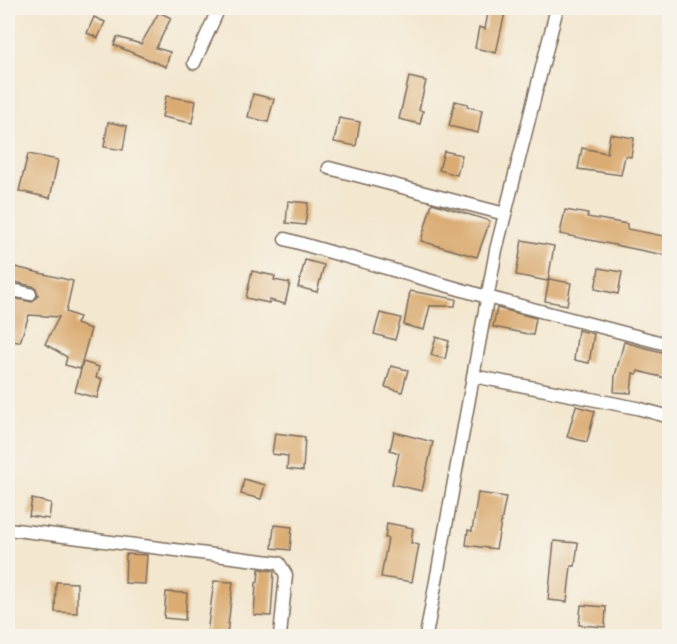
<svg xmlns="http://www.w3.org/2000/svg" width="677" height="644" font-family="'Old Standard TT',serif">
  <rect width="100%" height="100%" fill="#f7f3e8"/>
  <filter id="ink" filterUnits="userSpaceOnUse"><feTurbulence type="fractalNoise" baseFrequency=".0167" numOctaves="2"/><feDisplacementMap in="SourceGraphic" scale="12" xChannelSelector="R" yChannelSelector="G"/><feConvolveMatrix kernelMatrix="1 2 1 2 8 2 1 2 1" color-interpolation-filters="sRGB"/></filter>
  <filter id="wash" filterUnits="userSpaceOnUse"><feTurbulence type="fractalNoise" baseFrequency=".008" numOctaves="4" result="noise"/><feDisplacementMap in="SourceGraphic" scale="24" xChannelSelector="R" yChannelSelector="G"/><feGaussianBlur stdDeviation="1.35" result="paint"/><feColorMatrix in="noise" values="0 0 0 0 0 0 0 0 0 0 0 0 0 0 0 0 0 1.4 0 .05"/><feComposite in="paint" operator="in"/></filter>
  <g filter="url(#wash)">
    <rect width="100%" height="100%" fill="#f3e7d0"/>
    <g id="blocks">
      <!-- building -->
      <path fill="#daac73" d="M489 8H506L496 53 475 48 479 27 485 29Z
        M159 12 171 18 156 48 170 52 166 67 114 45 117 37 141 44Z
        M94 17 105 22 98 38 87 33Z
        M409 77 426 81 419 110 423 111 420 124 399 119Z
        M253 94 274 99 268 122 248 117Z
        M166 96 196 101 192 123 162 117Z
        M455 101 468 104 467 107 482 110 478 133 449 126Z
        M339 118 360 122 356 146 334 142Z
        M108 122 127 126 123 150 104 147Z
        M610 134 634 138 631 157 625 156 621 175 578 169 582 148 607 153Z
        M444 151 462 155 457 175 439 170Z
        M28 154 58 160 50 198 19 191Z
        M288 201 308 203 305 225 286 223Z
        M432 203 490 221 477 257 421 241Z
        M565 210 588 214 587 217 627 224V229L669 237V256L560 234Z
        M522 240 554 246 548 281 516 275Z
        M305 260 324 265 317 292 298 287Z
        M15 267 73 281 66 312 79 317 76 324 91 329 80 369 65 365 67 357 45 344 59 317 29 315 20 342 8 341V297L32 302 38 295 36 288 32 286 11 281Z
        M599 268 622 272 618 294 595 289Z
        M252 271 275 276 274 280 290 283 285 304 269 300V303L246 298Z
        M549 279 571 283 567 305 545 301Z
        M410 291 456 299 455 306H430L424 330 404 325Z
        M497 308 536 318 533 335 493 327Z
        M380 313 401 318 395 340 374 334Z
        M578 330 594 334 589 363 574 360Z
        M436 337 449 341 445 359 431 355Z
        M624 342 669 354V379L638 371 637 374 633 373 631 393 614 392 615 376Z
        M83 362 99 367 96 378 102 379 97 398 75 392Z
        M391 366 408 370 402 392 385 387Z
        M576 406 595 411 587 442 567 437Z
        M394 432 433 442 422 491 392 484 399 453 390 450Z
        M275 433 305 437 303 471 287 469 288 456 272 454Z
        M244 479 265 485 261 499 241 494Z
        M478 493 506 497 496 549 466 545 468 530 472 531Z
        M32 499 51 503 49 519 29 516Z
        M387 523 413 528 411 543 419 545 412 582 381 577 388 538H385Z
        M274 525 292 527 290 550 272 548Z
        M554 541 578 543 575 566H571L567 602 548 600Z
        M126 554 147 555 145 584 125 583Z
        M259 569 274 571 271 616 254 615 256 583 258 582Z
        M214 581 233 582 227 635 207 633Z
        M56 582 77 583V613L55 612Z
        M166 592 187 593 185 620 164 618Z
        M581 605 606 607 605 627 579 625Z"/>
    </g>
  </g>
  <g filter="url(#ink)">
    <use href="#blocks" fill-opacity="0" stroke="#7b6c5c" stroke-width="1.5"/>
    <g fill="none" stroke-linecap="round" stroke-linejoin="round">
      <!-- street casing -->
      <g stroke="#7b6c5c" stroke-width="15">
        <path id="street" d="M194 63 219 8
          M329 168 505 214
          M285 239 487 297 670 345
          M8 289 30 294
          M473 376 637 408 670 417
          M8 529 279 563 286 575 280 636
          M426 636 496 250 557 8"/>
      </g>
      <!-- street -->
      <use href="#street" stroke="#fff" stroke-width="12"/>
    </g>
  </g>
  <!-- margin -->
  <rect width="677" height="644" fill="none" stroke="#f7f3e8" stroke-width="30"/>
</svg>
